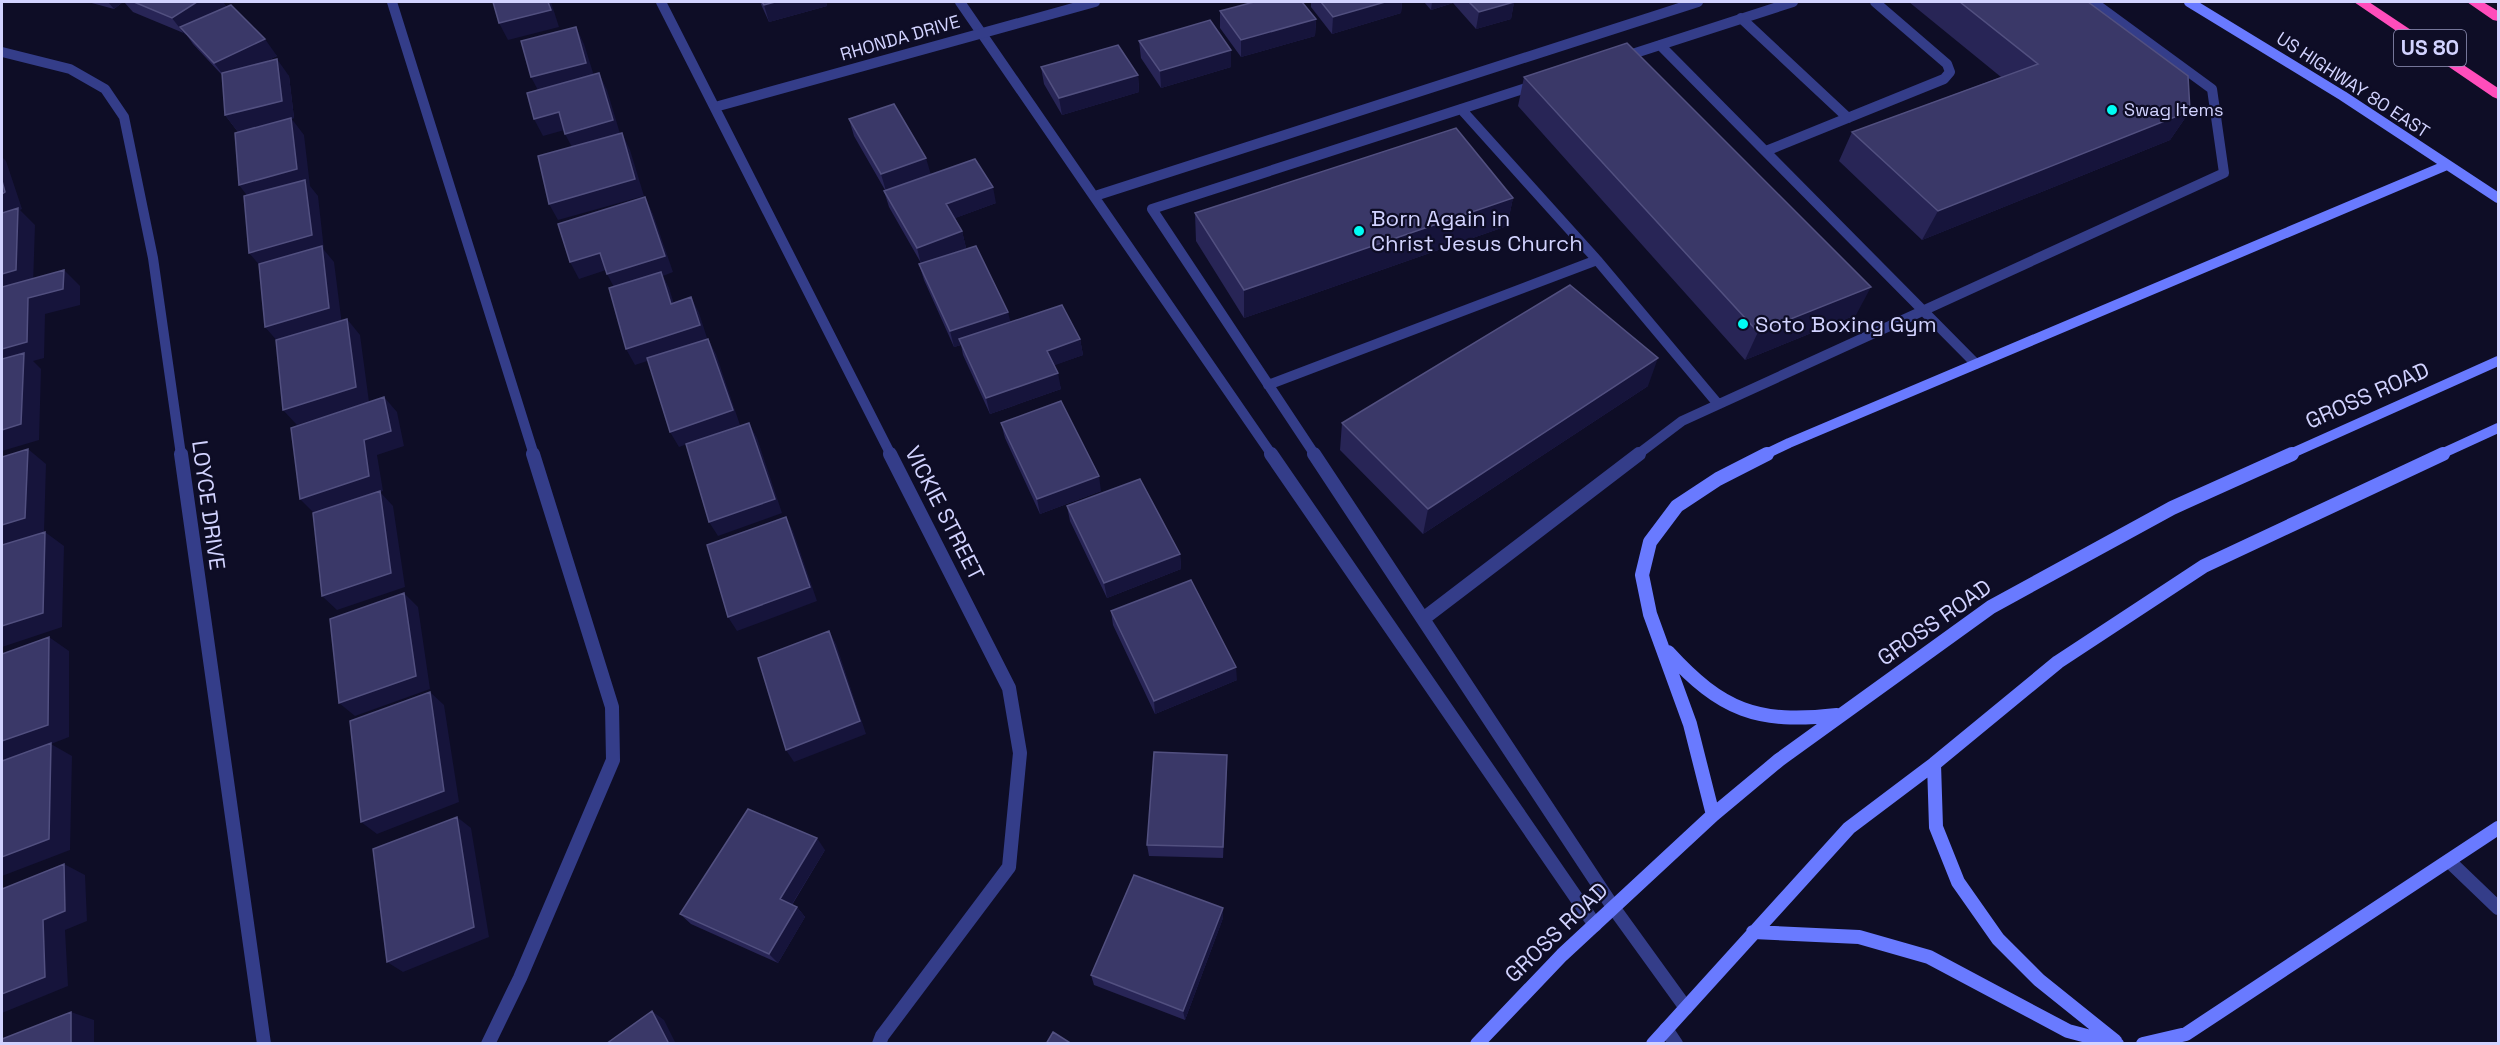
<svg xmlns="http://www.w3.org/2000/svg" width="2500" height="1045" font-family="'Space Grotesk',sans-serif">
  <rect width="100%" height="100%" fill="#0e0d26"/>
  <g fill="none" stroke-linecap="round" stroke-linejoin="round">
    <!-- lane-far1 -->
    <path stroke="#343d89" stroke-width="10" d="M392 2 534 455
      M960 2 1272 455
      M1741 18 1848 118
      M1660 45 1976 364
      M1623 57 1793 2
      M1461 109 1597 260
      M1766 151 1944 79 1950 72 1947 64 1875 2
      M1095 196 1698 2
      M1268 385 1597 260 1718 404
      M1315 455 1152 209 1538 84
      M1637 455 1682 421 2224 173 2212 89 2093 2"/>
    <!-- lane -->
    <path stroke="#343d89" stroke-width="14" d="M1271 454 1595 925
      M1314 454 1613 907 1686 1008
      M1423 619 1639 454
      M2449 861 2498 908
      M1666 1029 1676 1044
      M488 1044 520 978 613 760 612 707 533 454"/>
    <!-- street-far1 -->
    <path stroke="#343d89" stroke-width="10" d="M661 2 891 455
      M2 52 70 69 105 89 124 117 153 258 181 455
      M715 107 1095 2"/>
    <!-- street -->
    <path stroke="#343d89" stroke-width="14" d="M181 454 264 1044
      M879 1044 882 1036 1009 867 1020 753 1009 688 890 454"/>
    <!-- secondary-far1 -->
    <path stroke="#697aff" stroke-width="10" d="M2189 2 2343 96 2498 198
      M1764 455 1789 443 2447 165
      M2288 455 2498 361
      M2439 455 2498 428"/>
    <!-- secondary -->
    <path stroke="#697aff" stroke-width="14" d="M1668 652C1722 711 1757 724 1837 715
      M1934 764 1936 827 1958 882 1998 939 2039 980 2115 1041
      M1713 815 1690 724 1650 614 1642 575 1650 542 1677 506 1718 479 1767 454
      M1753 932 1859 937 1929 957 2068 1031 2117 1044
      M1477 1044 1562 955 1713 815 1779 760 1991 607 2172 508 2292 454
      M1653 1044 1849 828 1934 764 2058 662 2204 566 2443 454
      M2143 1044 2186 1034 2498 828"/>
    <!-- highway -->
    <path fill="#ff4dbb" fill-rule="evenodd" d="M2354 2H2369L2498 88V99L2493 97Z
      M2467 2H2483L2498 11V21L2493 20Z"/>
  </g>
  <!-- wall -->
  <path fill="#282556" d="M88 2H123L114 9Z
    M124 2H223L226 7 277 56 262 63 289 76 294 118 238 132 225 115 222 75 193 44 186 34 133 12Z
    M760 2H826L827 6 769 22Z
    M1311 2H1402L1401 13 1332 34 1311 7Z
    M1424 2H1514L1511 19 1476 29 1453 3 1431 10Z
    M1909 2H2088L2190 111 2170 140 1922 240 1839 161 1852 132 2001 77Z
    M1220 11 1316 19 1315 36 1241 57 1220 28Z
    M1139 41 1231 50V67L1161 88 1141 58Z
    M1041 67 1138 75 1139 92 1062 115 1044 84Z
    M1524 77 1856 315 1745 360 1518 106Z
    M849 119 930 174 996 203 955 218 962 231 966 248 937 258 1010 322 1080 339 1083 355 1054 365 1061 389 990 414 963 355 961 345 954 347 924 280 919 264 921 263 889 207 884 191 885 190 854 136Z
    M1513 198 1507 226 1244 318 1196 241 1195 213Z
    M1648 386 1423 534 1340 450 1342 423Z
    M1001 423 1101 491 1040 514 1005 438Z
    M1067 506 1180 554 1181 569 1107 598 1070 521Z
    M1111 611 1237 680 1155 714 1113 625Z
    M1227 755V767L1223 858 1149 856 1147 845Z
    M825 850 792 905 797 907 805 917 778 963 691 924 680 914Z
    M1223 908V918L1185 1020 1094 985 1091 975Z"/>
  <!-- shaded-wall -->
  <path fill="#16143b" d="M108 2H123L114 9Z
    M197 2H223L227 7 180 27 186 34 185 35 172 18Z
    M548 2H551L559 27 508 40 499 23Z
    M775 2H826L827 6 769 22 764 5Z
    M1385 2H1402L1401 13 1332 34 1333 17Z
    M1432 2H1453V3L1431 10Z
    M1514 2 1511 19 1476 29 1479 12Z
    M1316 19 1315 36 1241 57V40Z
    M576 27 584 44 595 79 540 94 531 77Z
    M265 39 277 56 227 80 214 63Z
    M1231 50V67L1161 88 1160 71Z
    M277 59 289 76 294 118 238 132 225 115Z
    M599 73 607 90 621 137 574 151 565 134Z
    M1138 75 1139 92 1062 115 1059 98Z
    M2190 111 2170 140 1922 240 1938 211Z
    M559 112 568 129 543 136 534 119Z
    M291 118 304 135 310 186 318 196 324 250 334 262 342 325 279 343 265 327 263 269 249 253 252 202 239 185Z
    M622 133 630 150 644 196 558 220 549 204Z
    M2 157 6 161 22 209 20 210 35 225 33 286 2 295Z
    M926 158 931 175 886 191 881 174Z
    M993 187 996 203 950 220 946 204Z
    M645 197 653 214 673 272 663 276 669 288 679 320 616 291 607 274Z
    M1513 198 1507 226 1244 318V290Z
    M962 231 966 248 921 264 917 248Z
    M600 253 609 269 579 279 570 262Z
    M64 270 80 286V305L45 314 44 358 33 361 41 369 39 440 2 451V349L28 298Z
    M1871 287 1856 315 1745 360 1758 332Z
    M691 297 699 313 708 341 635 365 626 349Z
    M1008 312 1012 328 959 339 961 345 954 347 950 331Z
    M347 319 360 335 369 402 297 425 283 410Z
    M708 339 716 354 740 425 679 447 670 432Z
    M1080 339 1083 355 1050 367 1047 351Z
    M1658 358 1648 386 1423 534 1428 509Z
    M1058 373 1061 389 990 414 986 398Z
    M384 397 397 412 404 446 377 455 383 491 380 492 393 506 405 587 337 610 322 596 315 514 300 499 364 440Z
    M749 423 757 438 782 513 718 536 709 522Z
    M28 449 46 464 44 532 2 546V525Z
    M1099 476 1101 491 1040 514 1037 499Z
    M786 517 793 531 817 601 737 631 728 617Z
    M45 532 64 546 62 627 2 647V626Z
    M1180 554 1181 569 1107 598 1104 583Z
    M404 593 418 607 430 689 355 716 339 703Z
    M829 631 836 644 866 734 794 762 786 750Z
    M49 637 69 651V737L51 744 72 756 70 850 2 876V741Z
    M1236 667 1237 680 1155 714 1154 701Z
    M430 692 444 705 459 802 377 834 361 822Z
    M1227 755V767L1223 858V847Z
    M457 817 471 828 489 937 403 972 387 962Z
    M817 838 825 850 789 909 780 899Z
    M64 864 85 875 87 921 65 930 68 986 2 1013V994Z
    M797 907 805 917 778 963 769 954Z
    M1223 908V918L1185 1020 1183 1011Z
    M652 1011 664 1020 676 1044H669Z
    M71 1012 94 1020V1044H71Z"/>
  <!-- building -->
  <path fill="#3a3868" stroke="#525080" stroke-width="1.5" d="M134 2H197L172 18Z
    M493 2H548L551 10 499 23Z
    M762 2H775L764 5Z
    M1254 2H1302L1316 19 1241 40 1220 11Z
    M1321 2H1385L1333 17Z
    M1469 2H1514L1479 12Z
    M1960 2H2088L2188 76 2190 111 1938 211 1852 132 2038 64Z
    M231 5 265 39 214 63 180 27Z
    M1210 20 1231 50 1160 71 1139 41Z
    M576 27 586 63 531 77 521 41Z
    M1627 43 1871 287 1758 332 1524 77Z
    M1118 45 1138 75 1059 98 1041 67Z
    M277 59 282 101 225 115 222 73Z
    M599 73 613 120 565 134 559 112 534 119 527 93Z
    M894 104 926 158 881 174 849 119Z
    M291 118 297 169 239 185 235 133Z
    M1456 128 1513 198 1244 290 1195 213Z
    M622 133 635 179 549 204 538 156Z
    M975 159 993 187 946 204 962 231 917 248 884 191Z
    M305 180 312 235 249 253 244 196Z
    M2 181 5 192 2 194Z
    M645 197 665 256 607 274 600 253 570 262 558 224Z
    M18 208 16 270 2 274V213Z
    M322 246 329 308 265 327 259 264Z
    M976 246 1008 312 950 331 919 264Z
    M64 270 63 289 28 298 27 342 2 349V287Z
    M661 272 671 304 691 297 700 325 626 349 609 288Z
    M1570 285 1658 358 1428 509 1342 423Z
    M1062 305 1080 339 1047 351 1058 373 986 398 959 339Z
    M347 319 356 387 283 410 276 340Z
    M708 339 733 410 670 432 647 358Z
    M24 353 21 424 2 430V359Z
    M384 397 391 431 364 440 369 476 300 499 291 428Z
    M1061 401 1099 476 1037 499 1001 423Z
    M749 423 775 499 709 522 686 444Z
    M28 449 25 518 2 525V457Z
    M1140 479 1180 554 1104 583 1067 506Z
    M380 491 391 573 322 596 313 513Z
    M786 517 810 587 728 617 707 545Z
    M45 532 43 613 2 626V545Z
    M1191 580 1236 667 1154 701 1111 611Z
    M404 593 416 676 339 703 330 619Z
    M829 631 860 721 786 750 758 658Z
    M49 637 48 725 2 741V654Z
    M430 692 444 791 361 822 350 721Z
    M51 743 49 839 2 857V761Z
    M1154 752 1227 755 1223 847 1147 845Z
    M748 809 817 838 780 899 797 907 769 954 680 914Z
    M457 817 474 927 387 962 373 849Z
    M64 864 65 911 43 920 45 977 2 994V889Z
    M1134 875 1223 908 1183 1011 1091 975Z
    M652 1011 669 1044H606Z
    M71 1012V1044H2V1039Z
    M1053 1032 1072 1044H1046Z"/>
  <!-- markers -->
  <g fill="#00fdf4" stroke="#0e0d26" stroke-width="2">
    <circle cx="2112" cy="110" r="6"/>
    <circle cx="1359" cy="231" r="6"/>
    <circle cx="1743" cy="324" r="6"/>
  </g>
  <g text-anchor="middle" stroke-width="4.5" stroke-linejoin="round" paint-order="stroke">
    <!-- far-street labels -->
    <g font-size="18" fill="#d2d3ff" stroke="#0e0d26">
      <text transform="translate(900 38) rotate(-16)" y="6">RHONDA DRIVE</text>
      <text transform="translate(2353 85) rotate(33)" y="6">US HIGHWAY 80 EAST</text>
    </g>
    <!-- far-poi labels -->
    <g font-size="18" fill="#d2d3ff" stroke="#0e0d26" text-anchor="start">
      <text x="2124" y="116">Swag Items</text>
    </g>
    <!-- shield labels -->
    <rect fill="#0e0d26" stroke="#9798be" stroke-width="1.5" x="2394" y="30" width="72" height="36" rx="4.5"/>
    <g font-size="21" font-weight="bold" fill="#d2d3ff">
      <text x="2430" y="55">US 80</text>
    </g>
    <!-- poi labels -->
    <g font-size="22" fill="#d2d3ff" stroke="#0e0d26" text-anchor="start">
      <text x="1371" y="226">Born Again in<tspan x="1371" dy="25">Christ Jesus Church</tspan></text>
      <text x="1755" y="332">Soto Boxing Gym</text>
    </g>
    <!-- street labels -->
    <g font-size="22" fill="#d2d3ff" stroke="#0e0d26">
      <text transform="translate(2367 395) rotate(-24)" y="8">GROSS ROAD</text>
      <text transform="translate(209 505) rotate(82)" y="8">LOYCE DRIVE</text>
      <text transform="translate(945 513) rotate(63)" y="8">VICKIE STREET</text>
      <text transform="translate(1934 622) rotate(-35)" y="8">GROSS ROAD</text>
      <text transform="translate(1556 932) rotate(-44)" y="8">GROSS ROAD</text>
    </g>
  </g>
  <!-- border -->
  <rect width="2500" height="1045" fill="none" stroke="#d2d3ff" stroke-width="6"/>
</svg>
